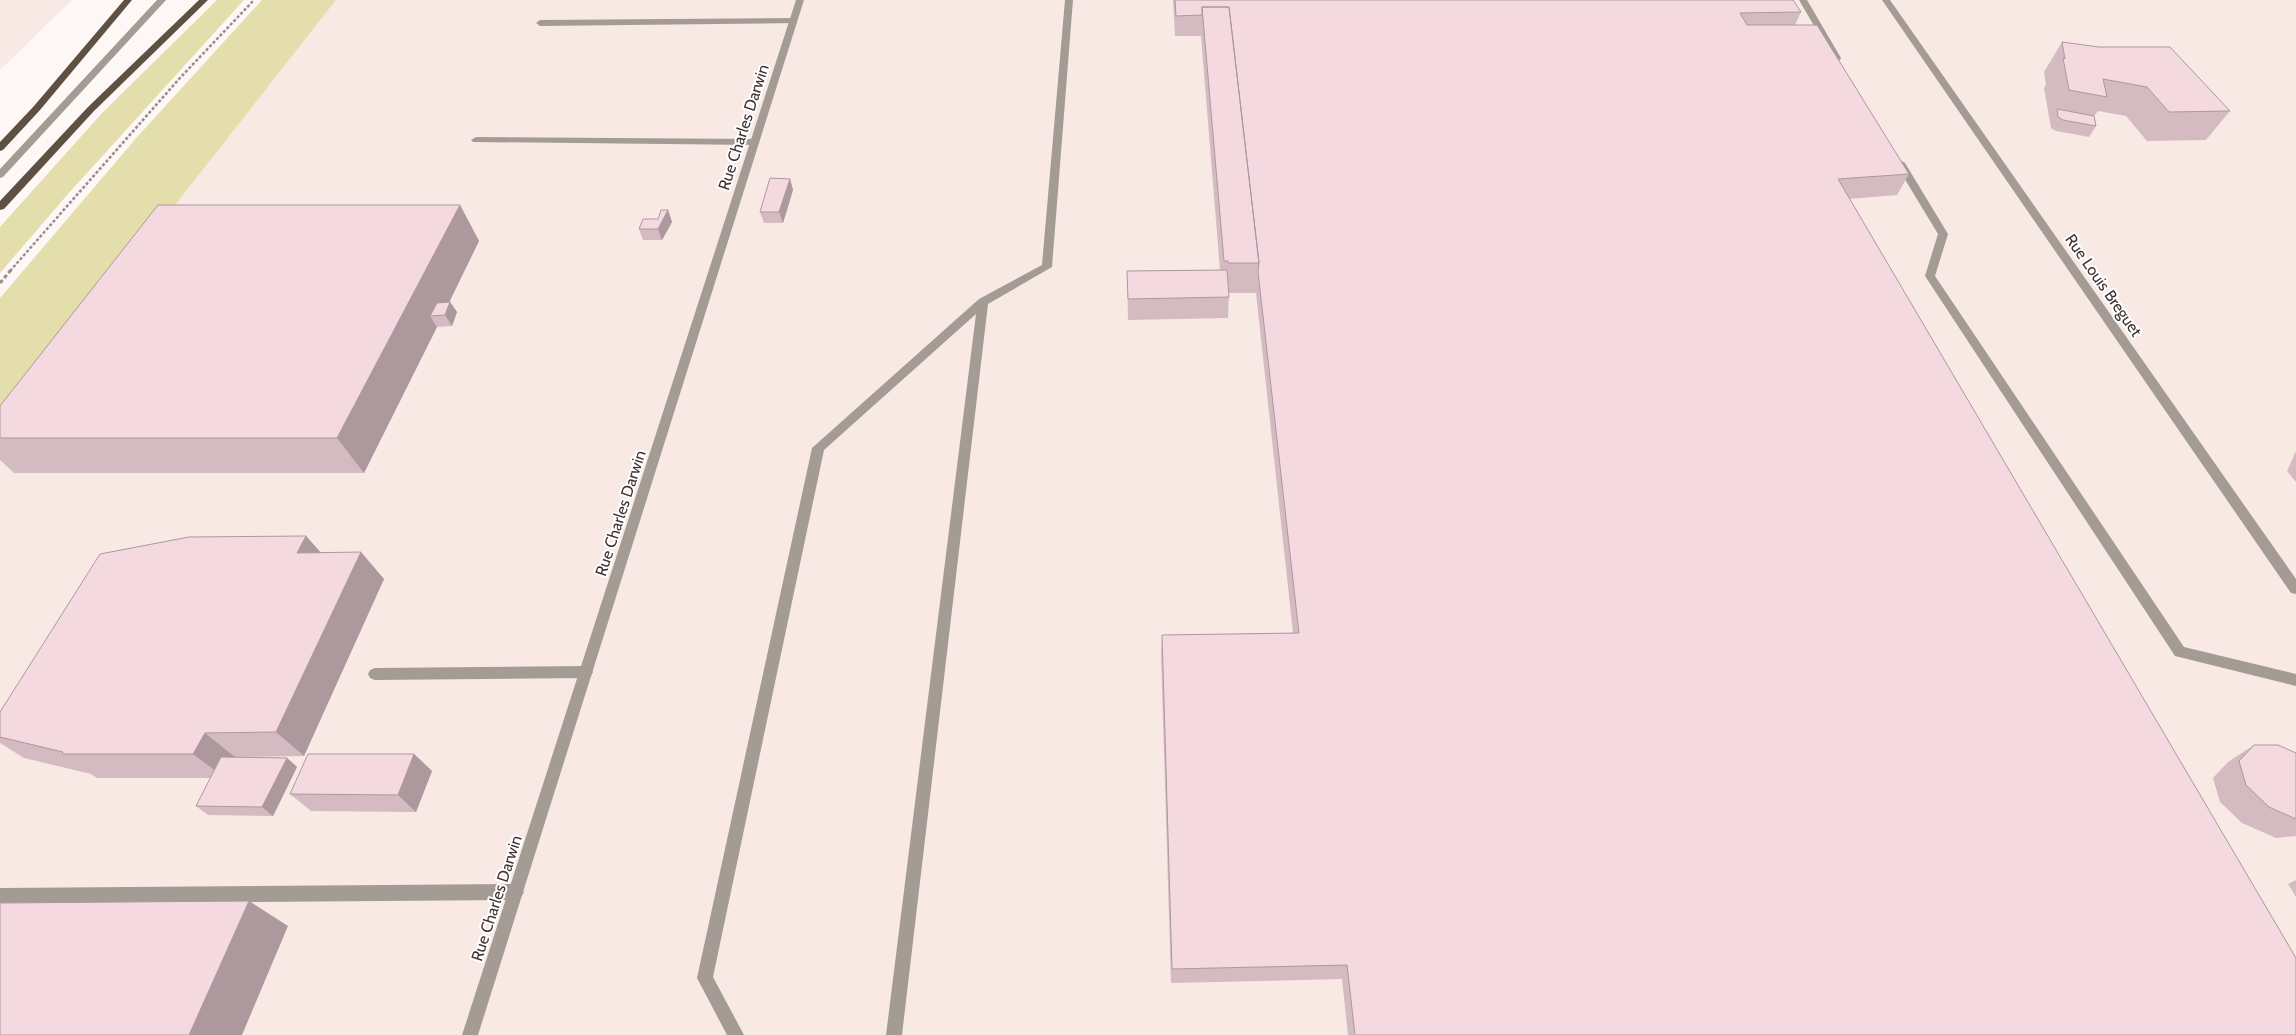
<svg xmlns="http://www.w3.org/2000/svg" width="2296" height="1035" font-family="Cabin,sans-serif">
  <rect width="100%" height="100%" fill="#fdf7f6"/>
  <!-- built -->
  <path fill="#f8e9e5" d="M0 0H72L0 70Z
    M336 0H2296V1035H0V428Z"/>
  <!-- green -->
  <path fill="#e4dead" d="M217 0H244L68 194 0 273V227L103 112Z
    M262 0H336L0 428V298L138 136Z"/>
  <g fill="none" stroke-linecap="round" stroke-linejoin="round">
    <!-- path-far1 -->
    <path stroke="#978e8c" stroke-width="2.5" stroke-dasharray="3 2" stroke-linecap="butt" d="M10 271 179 79 254 0"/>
    <!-- path -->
    <path stroke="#978e8c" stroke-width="3" stroke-dasharray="4 2.5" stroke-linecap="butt" d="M0 283 11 270"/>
    <!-- lane -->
    <path fill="#a49c94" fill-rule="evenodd" d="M157 0H166L3 177 0 178V169Z
      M1065 0H1073L1052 267 988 304 902 1035H886L976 314 824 450 713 977 744 1035H727L697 978 812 448 979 299 1042 265Z
      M1799 0H1807L1841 58 1840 60H1834Z
      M794 18 797 19V23L540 26 536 23 540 20Z
      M476 137 755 139 760 142 755 145 473 142 471 140Z
      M1900 160 1905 163 1948 234 1935 276 2184 647 2296 674V686L2175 656 1925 276 1938 234 1895 163Z
      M586 666 591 668 593 672 591 676 586 678 375 680 370 678 368 674 370 670 375 668Z
      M516 884 521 887 524 892 521 897 516 900 0 904V888Z"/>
    <!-- street -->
    <path fill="#a49c94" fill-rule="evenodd" d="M796 0H804L478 1035H462Z
      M1882 0H1890L2296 579V594L2291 593Z"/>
    <!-- primary -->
    <path fill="#5e5143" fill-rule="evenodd" d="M124 0H132L40 110 3 150 0 151V142L34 106Z
      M199 0H208L94 111 4 209 0 210V201L88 107Z"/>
  </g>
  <!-- wall -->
  <path fill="#d3bbc1" d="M1173 0H1793L1801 12 1795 25 1909 174 1897 195 1849 199 2296 1035H1348L1342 979 1171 983 1161 654 1162 635 1293 633 1256 293H1229L1228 318 1128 320 1127 271 1220 270 1201 36H1175Z
    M2062 42 2230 111 2206 140 2147 141 2126 116 2098 111 2094 116 2096 126 2089 137 2056 131 2051 128 2044 88 2046 85 2044 72Z
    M790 179 793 190 783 223H764L760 212Z
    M460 205 479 241 449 302H450L457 312 452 326 437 327 364 473H14L0 460V406Z
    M668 210 672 222 662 240H643L639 229 658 219Z
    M2296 451V482L2287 471Z
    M306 536 320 552 384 579 304 756 235 757 287 758 297 767 273 816 208 815 196 806 211 778H97L91 774 24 758 0 743V712Z
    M2254 745 2296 753V836L2276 838 2242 823 2220 802 2213 778 2228 762Z
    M414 754 432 771 416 812 311 811 290 794Z
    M2296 880V897L2288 884Z"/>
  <!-- shaded-wall -->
  <path fill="#ac989d" d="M790 179 793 190 783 223 779 212Z
    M460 205 479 241 443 315 430 316 437 327 364 473 337 438Z
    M668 210 672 222 662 240 658 229Z
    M450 302 457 312 452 326 445 315Z
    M306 536 330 563 297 553Z
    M361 552 384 579 304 756 276 732Z
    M205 733 235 757 225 778 193 754Z
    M414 754 432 771 416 812 398 795Z
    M287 758 297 767 273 816 262 807Z
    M249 901 288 926 242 1035H189Z"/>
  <!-- building -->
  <path fill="#f5d9e0" stroke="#ac989d" d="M1175 0H1793L1801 12 1740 13 1747 25H1817L1909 174 1838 179 2296 958V1035H1355L1347 965 1172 969 1162 635 1299 633 1258 272 1259 263 1229 7H1202V15L1176 16Z
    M1202 7H1229L1259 263H1228V261H1224Z
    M2062 42 2099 47H2170L2230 111 2169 112 2147 87 2103 79 2107 97 2069 90 2063 58 2065 59Z
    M2057 109 2094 116 2096 126 2063 120 2058 117Z
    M770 178 790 179 779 212H760Z
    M158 205H460L337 438H0V406Z
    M661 210H668L658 229H639L643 219H658Z
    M1227 270 1229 297 1128 299 1127 271Z
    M450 302 445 315 430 316 437 303Z
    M306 536 297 553 361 552 276 732 205 733 193 754H62L63 752 0 737V712L100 554 189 537Z
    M2254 745H2278L2296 753V819L2269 807 2246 785 2239 761Z
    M308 754H414L398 795 290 794Z
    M221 757 287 758 262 807 196 806Z
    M249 901 189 1035H0V903Z"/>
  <g text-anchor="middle" stroke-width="4" stroke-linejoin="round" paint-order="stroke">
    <!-- street labels -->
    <g font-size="16" fill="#3e3330" stroke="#fff">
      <text transform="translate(743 127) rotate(-72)" y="6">Rue Charles Darwin</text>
      <text transform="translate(2104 285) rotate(55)" y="6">Rue Louis Breguet</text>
      <text transform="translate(620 513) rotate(-72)" y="6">Rue Charles Darwin</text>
      <text transform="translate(496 898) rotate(-72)" y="6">Rue Charles Darwin</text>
    </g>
  </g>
</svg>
